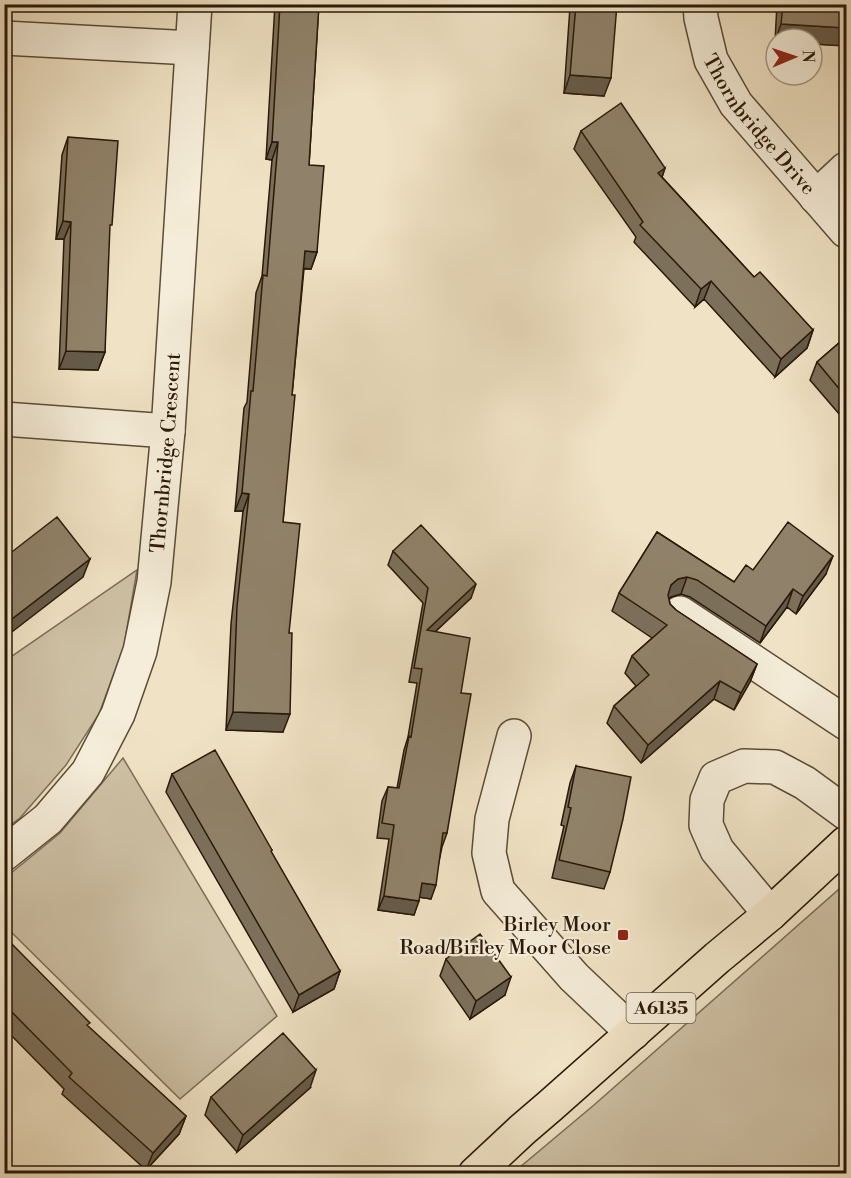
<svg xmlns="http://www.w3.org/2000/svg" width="851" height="1178" font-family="'Libre Bodoni',serif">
  <rect width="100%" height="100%" fill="#f0e3c5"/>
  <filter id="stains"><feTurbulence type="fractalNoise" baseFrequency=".00333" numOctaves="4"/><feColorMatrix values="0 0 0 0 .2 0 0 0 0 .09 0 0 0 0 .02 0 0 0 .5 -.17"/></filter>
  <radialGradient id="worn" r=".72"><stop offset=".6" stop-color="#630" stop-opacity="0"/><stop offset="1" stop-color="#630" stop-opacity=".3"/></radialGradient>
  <!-- green -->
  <path fill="#cec1a5" stroke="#7c6d56" stroke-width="1.5" d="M137 570 124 646 99 714 66 765 20 818 5 829V661Z
    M123 758 277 1016 180 1099 5 926V878L60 833Z
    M846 883V1173H513L594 1105Z"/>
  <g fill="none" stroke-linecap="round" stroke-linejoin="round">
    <!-- minor casing -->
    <g stroke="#5b4c37" stroke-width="36">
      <g id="minor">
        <path id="s1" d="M700 4 701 18 711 60 736 104 846 231"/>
        <path d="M4 38 192 48"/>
        <path d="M816 197 846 169"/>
        <path d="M4 419 168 431"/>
        <path d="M680 613 846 723"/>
        <path d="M514 736 492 819 489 853 498 891 574 977 633 1033"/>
        <path id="s2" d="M4 854 48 819 88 772 118 714 140 651 154 582 168 431 195 4"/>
        <path d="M770 914 717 850 706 825 707 800 716 778 744 766 775 767 805 783 846 813"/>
      </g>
    </g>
    <!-- major casing -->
    <g stroke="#291908" stroke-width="36">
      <path id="major" d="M475 1174 522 1130 550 1106 717 958 770 914 846 843"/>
    </g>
    <!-- minor -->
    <use href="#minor" stroke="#f5edd9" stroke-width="33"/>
    <!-- major -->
    <use href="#major" stroke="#f0e3c5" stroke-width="33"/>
  </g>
  <!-- wall -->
  <path fill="#7c705b" stroke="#291908" stroke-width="1.5" d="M275 4H319L309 165 317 252 311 269H304L292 395 283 522 289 633 283 732 226 730 231 624 243 511H235L244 408 247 402 256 293 262 276 272 160 266 159Z
    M571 4H617L604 96 564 93 570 7Z
    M777 4H846V46L775 41Z
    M581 131 665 168 662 177 754 277 813 330 807 348 775 377 704 299 695 307 634 242 636 237 574 149Z
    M68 137 105 352 98 370 59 369 64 239H56L62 155Z
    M846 337V422L810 380 817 362Z
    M657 532 734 582 753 570 826 574 796 614 787 607 760 643 690 597 681 594 671 597 669 599 670 604 676 610 757 664 750 682 734 710 714 699 641 763 607 723 614 706 636 686 625 673 632 656 652 638 612 611 619 593Z
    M393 551 471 598 435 632 461 693 447 833 442 847 431 899 419 897 414 915 378 910 389 839 377 838 382 801 388 787 397 788 404 750 408 737 417 683 409 682 423 603 388 565Z
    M576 766 610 872 604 889 552 878 564 826 561 825 570 783Z
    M172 774 272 850 271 852 340 971 334 989 293 1012 166 792Z
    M4 936 88 1027 186 1116 179 1134 146 1170 62 1094 64 1089 4 1028Z
    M446 959 505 995 470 1019 440 976Z
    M310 1088 237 1152 205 1115 211 1097Z"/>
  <!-- shaded-wall -->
  <path fill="#655b4a" stroke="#291908" stroke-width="1.5" d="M781 24 846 28V46L812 44V39H776V41H775Z
    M570 75 611 78 604 96 564 93Z
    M272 142H278L272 160 266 159Z
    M665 168 659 186 658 173Z
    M63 221 71 222 64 239H56Z
    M305 251 317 252 311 269 299 268Z
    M711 281 704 299 695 307 701 289Z
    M813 330 807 348 775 377 781 359Z
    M66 351 105 352 98 370 59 369Z
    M242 493 249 494 243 511H235Z
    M833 556 826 574 796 614 803 596Z
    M90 559 83 577 4 638V625Z
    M687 577 681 594 671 597 664 603 671 585 678 579Z
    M476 584 471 598 421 645 427 630Z
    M793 589 787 607 760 643 766 626Z
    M757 664 750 682 734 710 741 693Z
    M720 681 714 699 641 763 648 745Z
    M233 712 290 714 283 732 226 730Z
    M422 883 436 885 431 899 417 897Z
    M384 896 419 901 414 915 378 910Z
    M340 971 334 989 293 1012 299 995Z
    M511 977 505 995 470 1019 476 1001Z
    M316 1070 310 1088 237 1152 243 1135Z
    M186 1116 179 1134 146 1170 153 1153Z"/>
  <!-- building -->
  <path fill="#90826a" stroke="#291908" stroke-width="1.5" d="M280 4H319L309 165 324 166 317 252 305 251 292 395H295L283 522 300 524 289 633H292L290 714 233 712 237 606 249 494 242 493 251 391H253L263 275 267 276 278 142H272Z
    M576 4H617L611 78 570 75Z
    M783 4H846V28L781 24Z
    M621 103 665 168 658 173 754 277 760 272 813 330 781 359 711 281 701 289 640 225 643 222 581 131Z
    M68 137 118 141 112 225H110L105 352 66 351 71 222 63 221Z
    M846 337V397L817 362Z
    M57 517 90 559 4 625V558Z
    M788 522 833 556 803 596 793 589 766 626 697 580 687 577 678 579 671 585 668 595 670 604 676 610 757 664 741 693 720 681 648 745 614 706 649 675 632 656 667 625 619 593 657 532 734 582 746 565 753 570Z
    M421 525 476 584 427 630 470 638 461 693 471 694 447 833H443L436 885 422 883 419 901 384 896 394 825 382 823 388 787 399 788 409 736 411 737 422 669 414 668 428 588 393 551Z
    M215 750 272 850 271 851 340 971 299 995 172 774Z
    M576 766 631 777 623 819 610 872 559 860 571 808 568 807Z
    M480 934 511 977 476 1001 446 959Z
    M4 936 90 1023 87 1025 186 1116 153 1153 69 1077 72 1073 4 1004Z
    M283 1033 316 1070 243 1135 211 1097Z"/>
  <!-- markers -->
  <rect fill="#8f2418" stroke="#f5edd9" stroke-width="2" x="617" y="929" width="12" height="12" rx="3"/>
  <g text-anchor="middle" stroke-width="4.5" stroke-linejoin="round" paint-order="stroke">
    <!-- shield labels -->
    <rect fill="#f5edd9" stroke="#665947" stroke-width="1.5" x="626.5" y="993" width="69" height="30" rx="4.5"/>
    <g font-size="18" font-weight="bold" fill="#291908">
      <text x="661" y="1014">A6135</text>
    </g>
    <!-- street labels -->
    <g font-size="20" fill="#291908" stroke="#f5edd9">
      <text dy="7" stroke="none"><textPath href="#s1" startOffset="138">Thornbridge Drive</textPath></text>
      <text dy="7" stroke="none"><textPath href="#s2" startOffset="450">Thornbridge Crescent</textPath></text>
    </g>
    <!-- poi labels -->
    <g font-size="20" fill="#291908" stroke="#f5edd9" text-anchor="end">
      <text x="611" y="931">Birley Moor<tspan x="611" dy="23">Road/Birley Moor Close</tspan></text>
    </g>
  </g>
  <!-- margin -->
  <rect width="851" height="1178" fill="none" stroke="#f0e3c5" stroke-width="24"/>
  <rect x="6" y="6" width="839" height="1166" fill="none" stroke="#291908" stroke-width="3"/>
  <rect x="12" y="12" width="827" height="1154" fill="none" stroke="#291908" stroke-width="1.5"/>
  <!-- north arrow -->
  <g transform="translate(794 57) rotate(88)"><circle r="28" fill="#f5edd9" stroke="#a39885" stroke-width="1.5"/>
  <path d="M0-4.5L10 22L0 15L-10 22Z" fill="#8f2418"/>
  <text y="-9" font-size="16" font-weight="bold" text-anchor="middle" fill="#291908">N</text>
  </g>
  <rect width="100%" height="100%" filter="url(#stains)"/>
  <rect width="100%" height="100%" fill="url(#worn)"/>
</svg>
